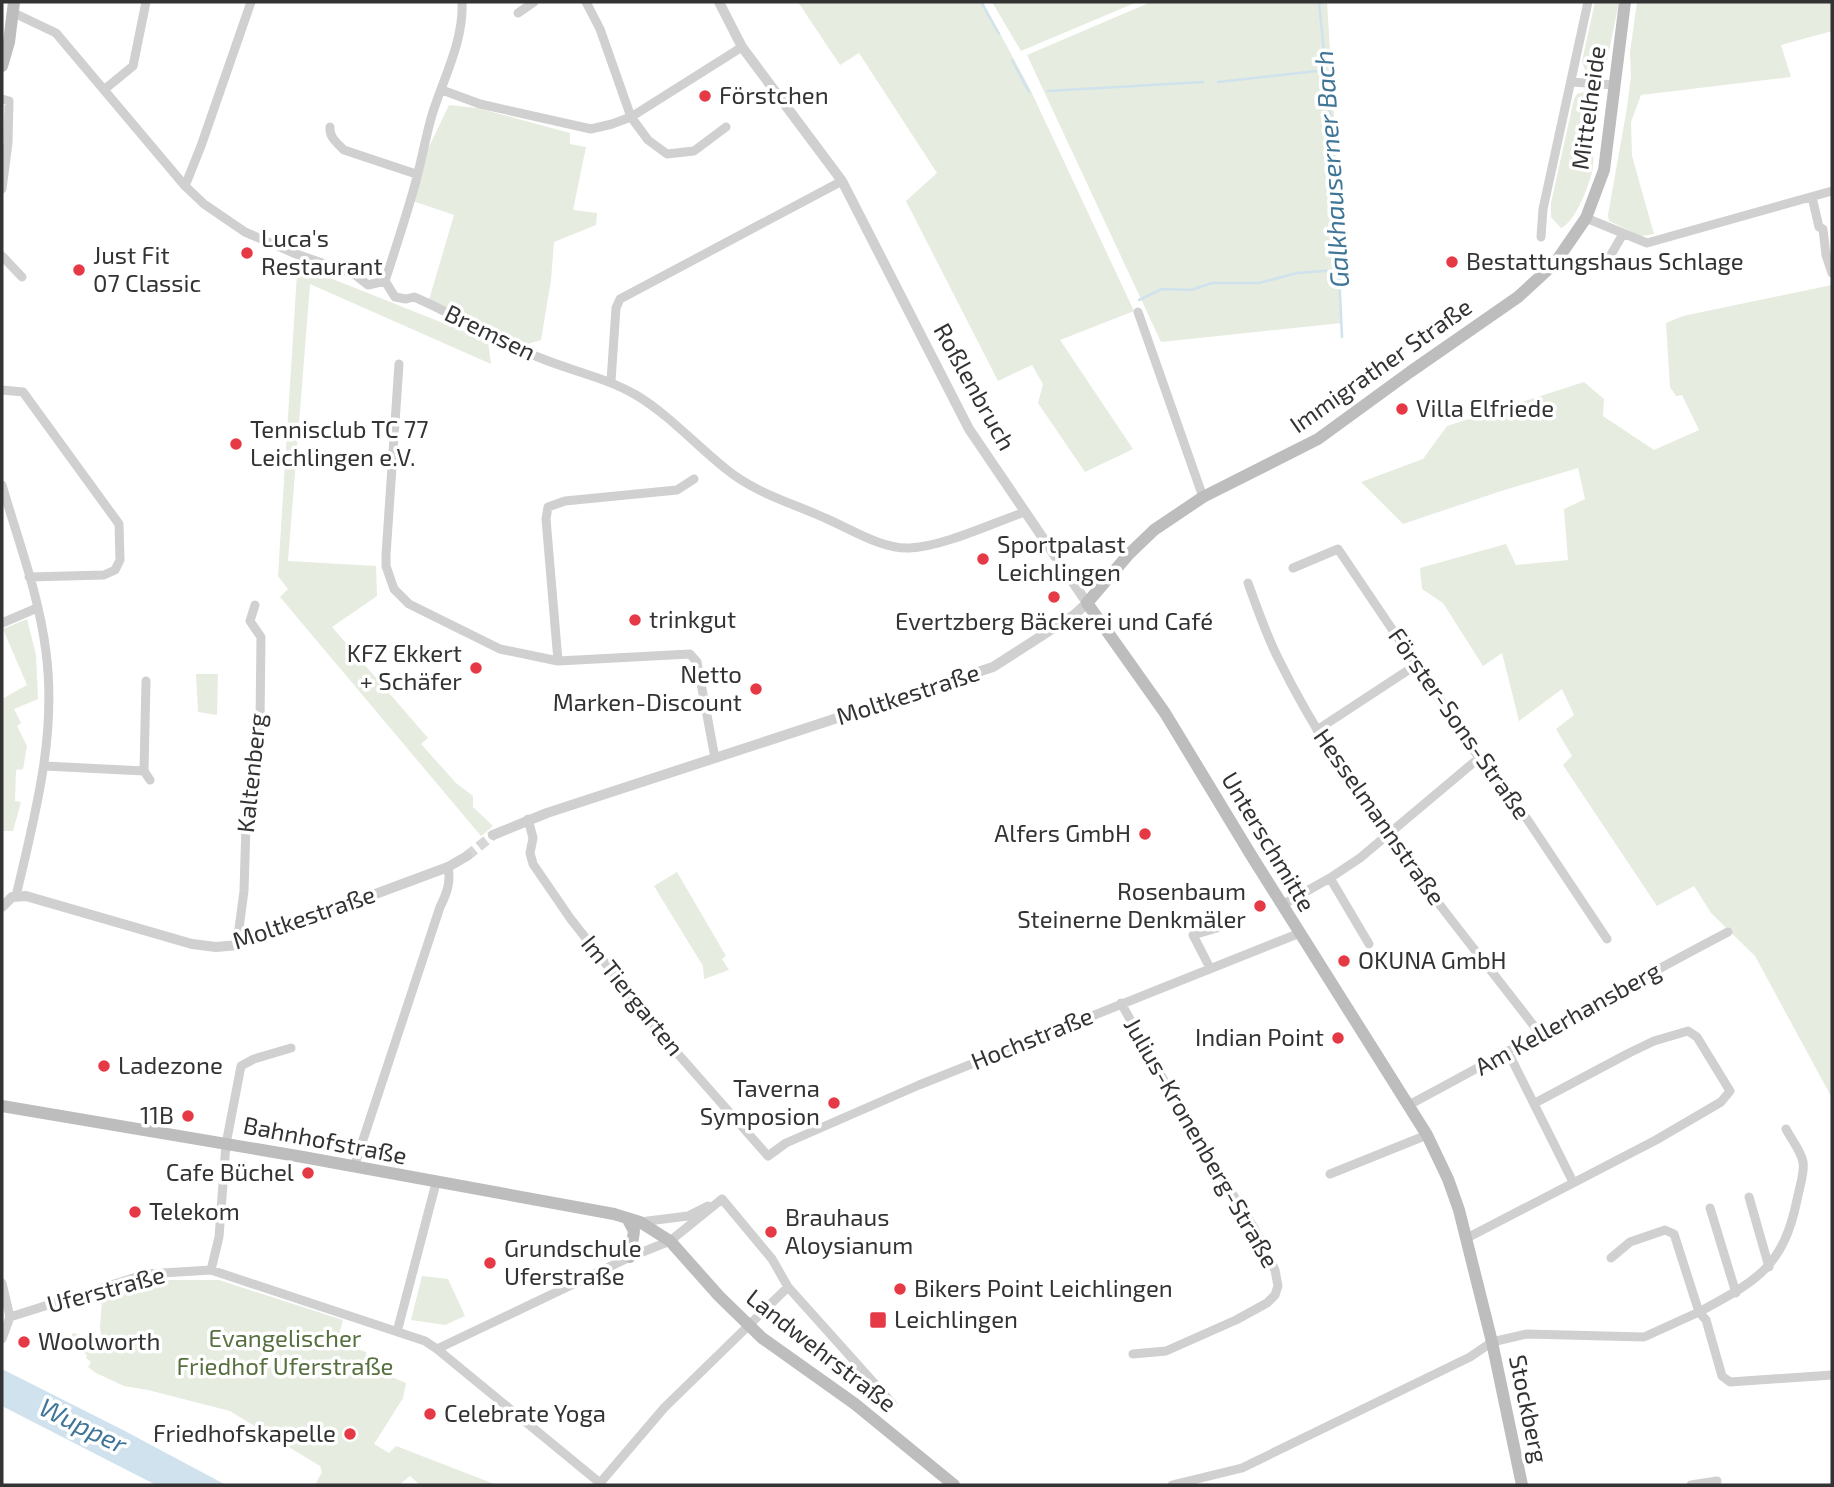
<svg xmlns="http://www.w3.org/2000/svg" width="1834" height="1487" font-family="'Exo 2',sans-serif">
  <rect width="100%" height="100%" fill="#fff"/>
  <!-- green -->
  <path fill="#e6ecdf" d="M798 2H983L1030 89 1134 311 1060 340 1133 449 1085 472 1038 403 1043 384 1032 365 998 381 906 201 937 173 859 53 840 65Z
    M992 2H1137L1021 51Z
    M1151 2H1327L1340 213 1338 269 1342 323 1161 342 1027 55Z
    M1595 2H1619L1606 66 1585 70 1582 61Z
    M1637 2H1832V31L1781 45 1791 77 1641 95 1631 122 1632 156 1654 234 1641 236 1609 221 1608 215 1627 108 1631 76 1630 52Z
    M1584 92 1598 96C1602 108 1596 122 1594 134 1592 145 1594 156 1593 167 1591 182 1575 223 1561 228L1551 217V203L1574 99 1577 94Z
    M449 105 477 108 570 133V144L586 147 573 210 597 213 596 225 554 242 551 280 541 340 524 345 476 320 429 300 454 215 410 200 416 174Z
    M300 266 488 341 491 364 310 284 288 561 376 566 377 596 332 627 428 738 421 744 456 783 473 796V807L493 826 481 836 280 597 288 589 278 576 297 273Z
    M1832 285V1098L1755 956 1711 913 1694 886 1657 906 1563 765 1572 756 1556 729 1574 715 1562 689 1519 721 1502 653 1483 666 1443 603 1422 589 1420 568 1506 544 1516 565 1568 560 1564 509 1585 499 1578 468 1501 491 1403 524 1361 482 1423 459 1447 426 1584 382 1604 399 1603 416 1654 450 1699 430 1682 395 1676 396 1670 387 1666 323 1683 316Z
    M27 619 36 655 38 699 14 709 21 723 17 726 27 746 23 769 16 770 15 801 21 802 13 831H3L2 839V699L27 685 3 629Z
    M196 674H218L217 715 198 712Z
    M677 872 726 956 722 959 729 970 704 979 703 966 654 886Z
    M422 1276 448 1279 465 1316 445 1325 411 1320Z
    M156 1280H219L343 1320 337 1342 366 1352 368 1367 406 1383 403 1398 374 1444 389 1453 396 1446 497 1485H420L410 1476 399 1485H315L322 1472 320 1466 230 1411 148 1390 124 1386 96 1373 88 1367 91 1362 86 1358 87 1355 72 1346 69 1340 73 1333 86 1336 96 1347H103L100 1327 102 1300Z"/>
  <!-- water -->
  <path fill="#cfe2ee" d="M2 1369 123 1430 226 1485H156L2 1406Z"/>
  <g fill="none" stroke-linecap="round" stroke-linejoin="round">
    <!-- stream -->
    <path stroke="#cfe2ee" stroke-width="2.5" d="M981 2 999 34
      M1319 2 1333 143 1342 337
      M1012 60 1029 92
      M1218 82 1326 70
      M1048 91 1203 82
      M1139 300 1162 289 1191 290 1212 283H1259L1297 273 1337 270"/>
    <!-- tertiary-tunnel -->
    <path stroke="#d6d6d6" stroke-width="10" stroke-dasharray="10 5" stroke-linecap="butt" d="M467 856 493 835"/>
    <!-- minor -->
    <path stroke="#d0d0d0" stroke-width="9" d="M586 2 600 29 631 117 648 140 667 154 694 151 726 127
      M14 13 56 33 185 186 204 204 245 232 296 254 354 274 368 285 385 281 395 297 406 299 414 297C457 315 495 341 538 357 571 371 605 377 636 395 668 414 697 446 726 469 755 493 792 503 825 518 851 529 881 549 909 548 942 547 993 523 1025 512
      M518 13 534 2
      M1572 82 1614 85
      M105 89 133 66 146 2
      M442 90 480 104 591 129 612 124 631 117 742 47
      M2 99 9 101 8 143 2 189
      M330 127C329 137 337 143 344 150L416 174
      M185 186 201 146 251 2
      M1812 197 1819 227 1823 229 1826 255 1832 273
      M1586 218 1647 243 1832 191
      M1541 237 1543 209 1588 2
      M2 256 22 277
      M1582 269 1609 258 1623 234
      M385 281C395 250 405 220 414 188 421 164 425 139 432 115 443 79 464 41 462 2
      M1138 312 1203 497
      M399 364 386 555V566L394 589 409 604 500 649 558 661 690 654 697 662 715 758
      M611 381 616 308 620 299 842 181
      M2 390 23 392 119 524 120 560 115 570 104 575 29 577
      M2 485C18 540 39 595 46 652 57 735 35 815 16 896
      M1293 568 1338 549 1479 758 1527 819 1607 939
      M1248 583C1257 608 1266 634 1278 658 1345 795 1448 913 1540 1034
      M2 623 37 608
      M558 661 546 519 548 507 565 501 677 490 694 479
      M146 681 144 771 150 780
      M1317 730 1416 665
      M45 766 144 771
      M528 819 533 838 530 853 533 864 570 918 663 1037 768 1156 786 1143 919 1085 1300 933
      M1330 878 1369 944
      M1282 905 1330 878 1360 858 1479 758
      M239 944 238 936 244 891 246 825 257 756 260 722 261 637 250 621 255 605
      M1210 968 1193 935 1217 928
      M1121 1003 1187 1122 1254 1228 1275 1270 1278 1286 1275 1295 1267 1303 1236 1320 1166 1351 1133 1354
      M1508 1052 1573 1182
      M1409 1105C1516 1048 1621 988 1728 932
      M354 1167 440 907C447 893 451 882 448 867
      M1330 1174 1427 1135
      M1749 1197 1769 1267
      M722 1199 772 1259 788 1287 892 1403
      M1710 1208 1736 1293
      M640 1222 688 1216 708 1206
      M1467 1238 1656 1140 1721 1102 1730 1091 1697 1037 1688 1031 1654 1041 1629 1053 1535 1103
      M1611 1258 1630 1242 1665 1230 1674 1234 1699 1312C1756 1281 1783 1268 1797 1200 1799 1189 1805 1172 1803 1162 1801 1151 1791 1139 1786 1129
      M211 1270 219 1237 226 1144 241 1066 254 1059 291 1048
      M2 1283 10 1317 2 1339
      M10 1317 146 1274 211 1270 425 1341 437 1349 600 1483 664 1408 788 1287
      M397 1332 436 1183
      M437 1349 630 1257 670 1241 722 1199
      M1172 1485 1242 1468 1470 1357 1492 1342 1527 1334 1644 1337 1699 1312 1706 1320 1722 1376 1730 1382 1832 1375
      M1691 1485 1717 1481"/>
    <!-- tertiary -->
    <path stroke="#d0d0d0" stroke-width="10" d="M493 835 547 813 993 667 1074 615 1087 603 969 429 842 181 742 47 719 2
      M2 907 12 897 26 896 192 944 216 947 238 945 448 867 467 856"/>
    <!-- secondary -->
    <path stroke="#bdbdbd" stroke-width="12" d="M2 66 9 42 14 2
      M2 1106 303 1157 614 1214 640 1222 670 1241 719 1296 762 1338 855 1404 954 1485
      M627 1218 634 1231 630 1257
      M1522 1485 1492 1342 1459 1210 1448 1179 1427 1135 1251 855 1165 713 1087 603 1128 555 1154 530 1203 497 1318 439 1410 372 1518 297 1555 263 1586 218 1604 170 1625 2"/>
  </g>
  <!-- markers -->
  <g fill="#e63946" stroke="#fff" stroke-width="2.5">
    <circle cx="705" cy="96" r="7"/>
    <circle cx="247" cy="253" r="7"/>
    <circle cx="1452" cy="262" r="7"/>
    <circle cx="79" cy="270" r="7"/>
    <circle cx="1402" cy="409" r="7"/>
    <circle cx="236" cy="444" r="7"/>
    <circle cx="983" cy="559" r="7"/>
    <circle cx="1054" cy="597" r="7"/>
    <circle cx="635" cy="620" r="7"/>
    <circle cx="476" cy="668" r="7"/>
    <circle cx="756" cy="689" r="7"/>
    <circle cx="1145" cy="834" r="7"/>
    <circle cx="1260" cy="906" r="7"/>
    <circle cx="1344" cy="961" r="7"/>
    <circle cx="1338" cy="1038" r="7"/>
    <circle cx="104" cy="1066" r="7"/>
    <circle cx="834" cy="1103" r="7"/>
    <circle cx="188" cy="1116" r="7"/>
    <circle cx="308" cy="1173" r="7"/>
    <circle cx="135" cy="1212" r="7"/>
    <circle cx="771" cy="1232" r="7"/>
    <circle cx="490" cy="1263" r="7"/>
    <circle cx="900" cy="1289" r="7"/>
    <rect x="869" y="1311" width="18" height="18" rx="3.5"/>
    <circle cx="24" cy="1342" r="7"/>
    <circle cx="430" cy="1414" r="7"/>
    <circle cx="350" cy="1434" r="7"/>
  </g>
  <g text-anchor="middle" stroke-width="7" stroke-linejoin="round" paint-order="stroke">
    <!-- poi labels -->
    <g font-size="24" fill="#333" stroke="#fff" text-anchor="start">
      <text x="719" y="104">Förstchen</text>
      <text x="261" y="247">Luca's<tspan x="261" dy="28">Restaurant</tspan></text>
      <text x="93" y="264">Just Fit<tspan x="93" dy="28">07 Classic</tspan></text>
      <text x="1466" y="270">Bestattungshaus Schlage</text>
      <text x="1416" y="417">Villa Elfriede</text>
      <text x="250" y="438">Tennisclub TC 77<tspan x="250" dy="28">Leichlingen e.V.</tspan></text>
      <text x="997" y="553">Sportpalast<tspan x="997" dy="28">Leichlingen</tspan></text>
      <text x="649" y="628">trinkgut</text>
      <text x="1054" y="630" text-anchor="middle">Evertzberg Bäckerei und Café</text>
      <text x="462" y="662" text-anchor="end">KFZ Ekkert<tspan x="462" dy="28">+ Schäfer</tspan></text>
      <text x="742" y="683" text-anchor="end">Netto<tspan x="742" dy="28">Marken-Discount</tspan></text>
      <text x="1131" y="842" text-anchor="end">Alfers GmbH</text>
      <text x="1246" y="900" text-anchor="end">Rosenbaum<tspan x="1246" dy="28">Steinerne Denkmäler</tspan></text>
      <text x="1358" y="969">OKUNA GmbH</text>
      <text x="1324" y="1046" text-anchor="end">Indian Point</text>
      <text x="118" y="1074">Ladezone</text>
      <text x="820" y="1097" text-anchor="end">Taverna<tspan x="820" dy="28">Symposion</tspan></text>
      <text x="174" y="1124" text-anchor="end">11B</text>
      <text x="294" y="1181" text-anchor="end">Cafe Büchel</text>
      <text x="149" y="1220">Telekom</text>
      <text x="785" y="1226">Brauhaus<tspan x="785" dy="28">Aloysianum</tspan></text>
      <text x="504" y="1257">Grundschule<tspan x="504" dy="28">Uferstraße</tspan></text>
      <text x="914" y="1297">Bikers Point Leichlingen</text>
      <text x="894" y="1328">Leichlingen</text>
      <text x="38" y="1350">Woolworth</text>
      <text x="444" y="1422">Celebrate Yoga</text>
      <text x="336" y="1442" text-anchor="end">Friedhofskapelle</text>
    </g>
    <!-- street labels -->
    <g font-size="24" fill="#333" stroke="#fff">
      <text transform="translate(1589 108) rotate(-82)" y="8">Mittelheide</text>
      <text transform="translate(490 333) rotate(26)" y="8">Bremsen</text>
      <text transform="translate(1381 366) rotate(-35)" y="8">Immigrather Straße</text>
      <text transform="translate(974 387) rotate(61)" y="8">Roßlenbruch</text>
      <text transform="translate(908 695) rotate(-18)" y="8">Moltkestraße</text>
      <text transform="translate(1459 724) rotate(55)" y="8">Förster-Sons-Straße</text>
      <text transform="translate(252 773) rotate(-84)" y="8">Kaltenberg</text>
      <text transform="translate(1379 817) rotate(55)" y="8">Hesselmannstraße</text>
      <text transform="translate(1268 842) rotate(59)" y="8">Unterschmitte</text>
      <text transform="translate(304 918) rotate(-19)" y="8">Moltkestraße</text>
      <text transform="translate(632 996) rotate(51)" y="8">Im Tiergarten</text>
      <text transform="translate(1568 1019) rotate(-29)" y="8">Am Kellerhansberg</text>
      <text transform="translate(1032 1039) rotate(-22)" y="8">Hochstraße</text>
      <text transform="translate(325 1141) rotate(11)" y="8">Bahnhofstraße</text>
      <text transform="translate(1201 1143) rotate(60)" y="8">Julius-Kronenberg-Straße</text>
      <text transform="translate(106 1290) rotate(-15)" y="8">Uferstraße</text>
      <text transform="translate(821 1351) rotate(38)" y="8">Landwehrstraße</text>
      <text transform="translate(1528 1409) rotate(78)" y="8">Stockberg</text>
    </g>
    <!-- park labels -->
    <g font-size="24" fill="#56703f" stroke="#fff">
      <text x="285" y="1347">Evangelischer<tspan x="285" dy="28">Friedhof Uferstraße</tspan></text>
    </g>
    <!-- water labels -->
    <g font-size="26" font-style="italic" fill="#3f7597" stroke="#fff">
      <text transform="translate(1332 169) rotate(-94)" y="9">Galkhauserner Bach</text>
      <text transform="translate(83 1426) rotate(26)" y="9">Wupper</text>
    </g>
  </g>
  <!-- border -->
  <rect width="1834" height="1487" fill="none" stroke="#333333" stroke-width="7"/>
</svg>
